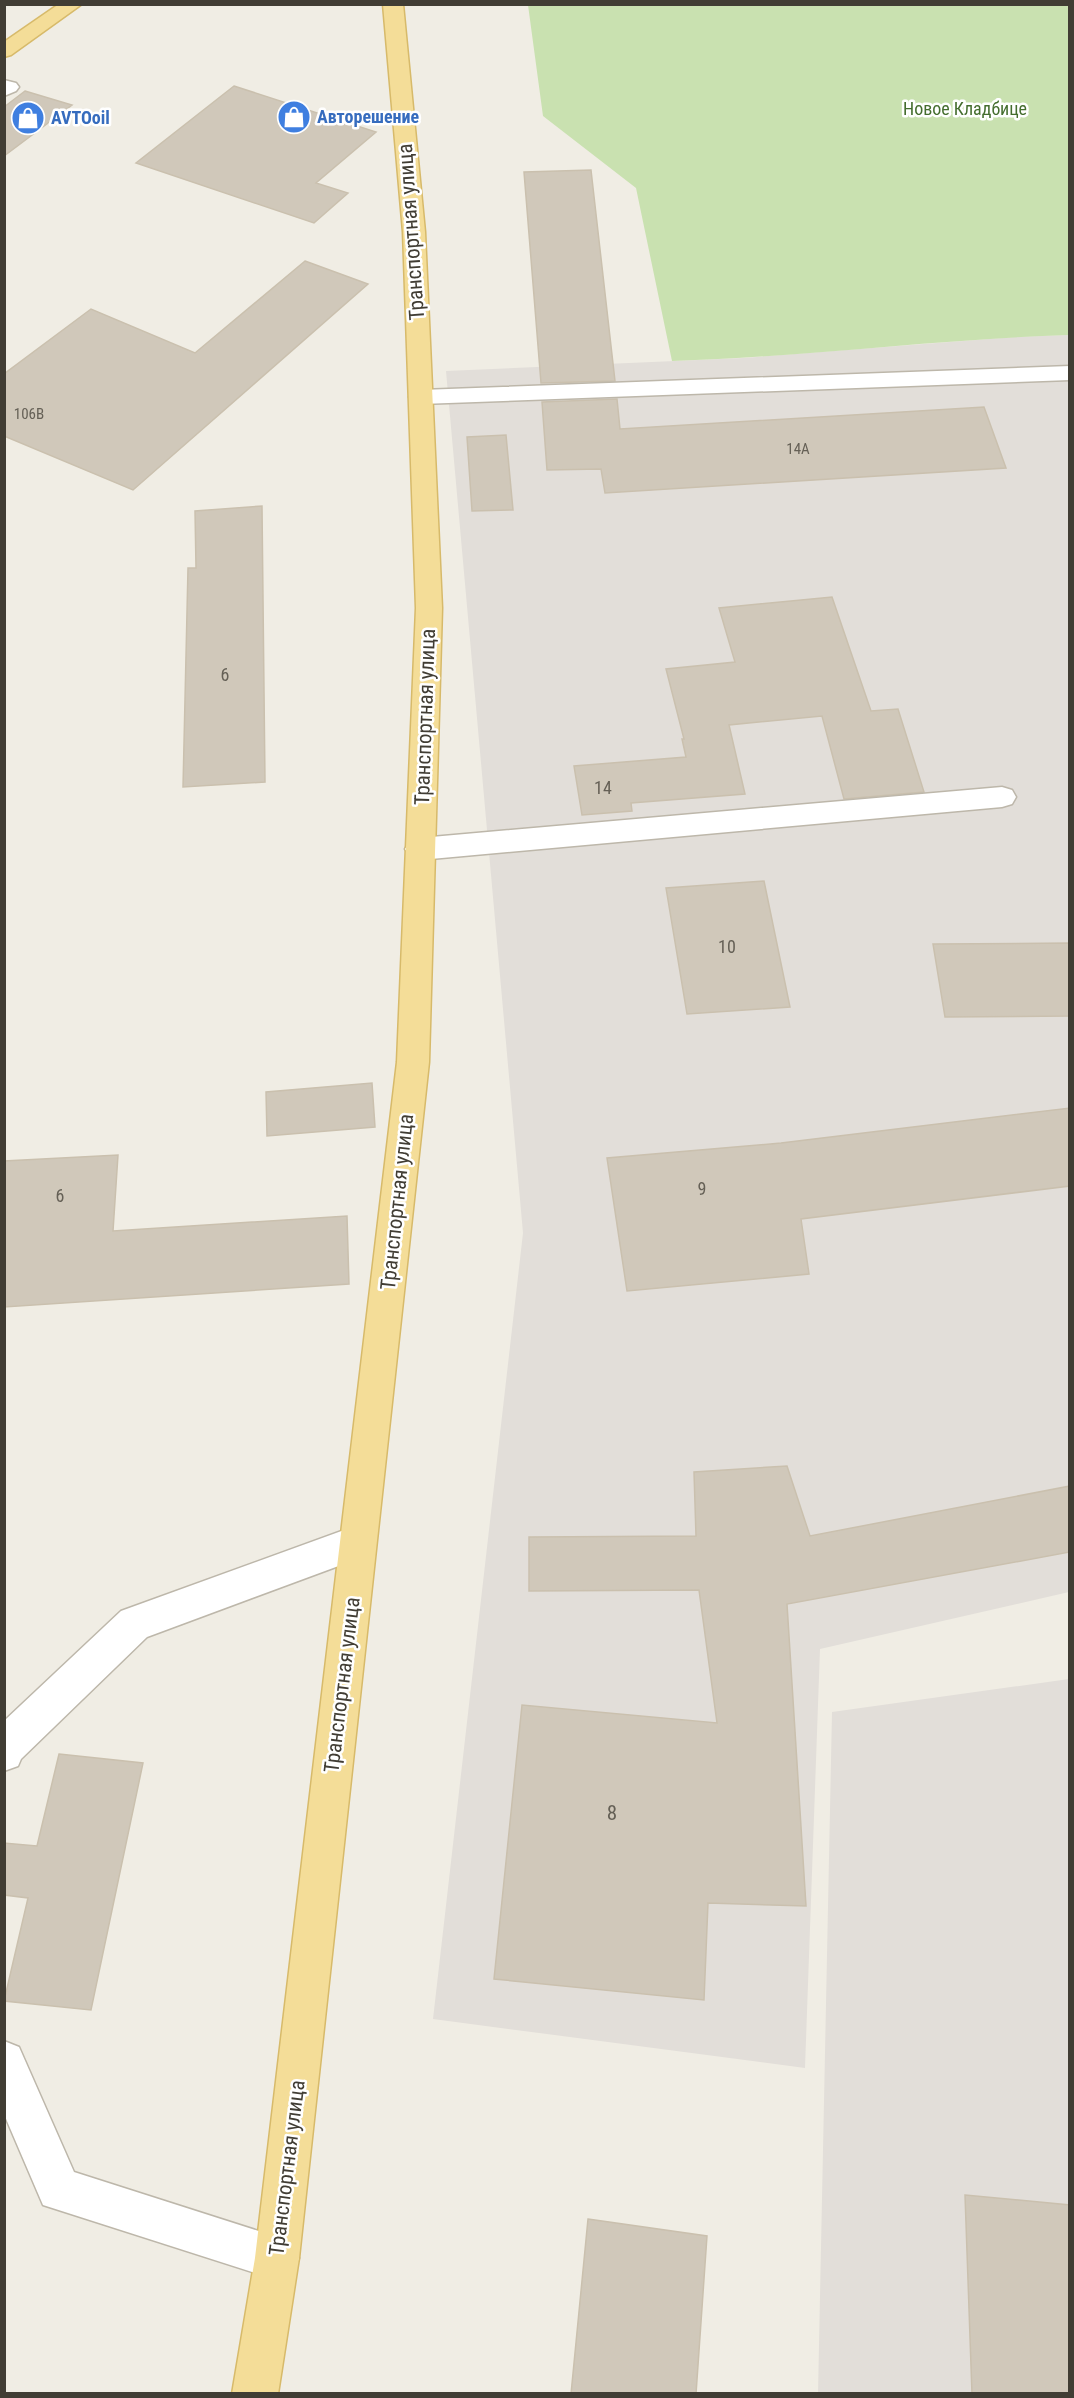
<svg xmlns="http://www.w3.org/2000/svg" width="1074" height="2398" font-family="'Roboto Condensed',sans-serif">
  <rect width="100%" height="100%" fill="#f0ede4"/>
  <!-- industrial -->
  <path fill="#e2ded9" d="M1069 335V1592L820 1649 805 2068 433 2019 523 1233 446 371 744 358 1015 337Z
    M1069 1679V2393L818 2394 832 1712Z"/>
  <!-- green -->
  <path fill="#c9e1b0" d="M528 5H1069V335C937 339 805 357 672 361L636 188 543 116Z"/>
  <!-- building -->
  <path fill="#d0c8ba" stroke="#cac0ae" stroke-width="1.5" d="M234 86 376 132 316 183 348 193 314 223 136 163Z
    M25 91 72 105 4 156V107Z
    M591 170 615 381 541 383 524 172Z
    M305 261 368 284 133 490 4 436V374L91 309 195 353Z
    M617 399 620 429 984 407 1006 468 605 493 601 469 547 470 542 402Z
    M506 435 513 510 472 511 467 437Z
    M262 506 265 782 183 787 188 568H196L195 511Z
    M832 597 871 711 898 709 924 792 844 799 822 716 729 725 745 794 631 803 632 811 582 815 574 766 686 757 682 739H684L666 669 735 662 719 608Z
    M764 881 790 1007 687 1014 666 888Z
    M1070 943V1016L945 1017 933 944Z
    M372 1083 375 1127 267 1136 266 1092Z
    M1070 1108V1186L801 1219 809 1274 627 1291 607 1158 781 1143Z
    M118 1155 113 1231 347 1216 349 1284 4 1307V1161Z
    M787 1466 810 1536 1070 1486V1552L787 1604 806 1906 708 1903 704 2000 494 1979 522 1705 717 1723 699 1590 529 1591V1537L696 1536 694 1472Z
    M59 1754 143 1763 91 2010 4 2001 28 1898 4 1895V1843L37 1846Z
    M965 2195 1070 2205V2394H972Z
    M588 2219 707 2236 696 2394H571Z"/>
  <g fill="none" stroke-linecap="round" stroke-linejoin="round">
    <!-- minor casing -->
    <g stroke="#bdb7aa" stroke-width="3">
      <path id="minor" d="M4 80 16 83 19 87 16 91 4 96Z
        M1070 366V380L421 404 412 402 409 397 412 392 421 390Z
        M1002 787 1012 790 1016 797 1012 804 1002 807 420 860 410 857 405 849 410 841 420 838Z
        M358 1525 371 1530 376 1542 371 1554 147 1637 21 1759 18 1766 4 1771V1721L121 1611Z
        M4 2041 19 2047 74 2172 293 2242 299 2258 293 2274 277 2280 43 2205 4 2114Z"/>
    </g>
    <!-- major casing -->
    <g stroke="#d7ba6a" stroke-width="3">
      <path id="major" d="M59 4H82L11 55 4 57V42Z
        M383 4H403L425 232 442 608 429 1062 299 2258 278 2394H232L255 2258 397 1062 416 608 403 232Z"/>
    </g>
    <!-- minor -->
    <use href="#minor" fill="#fff" fill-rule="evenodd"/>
    <!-- major -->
    <use href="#major" fill="#f4dd98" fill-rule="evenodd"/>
  </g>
  <!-- icons -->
  <defs>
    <g id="shop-disc" transform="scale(1.725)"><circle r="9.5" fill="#3f7fe0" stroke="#fff"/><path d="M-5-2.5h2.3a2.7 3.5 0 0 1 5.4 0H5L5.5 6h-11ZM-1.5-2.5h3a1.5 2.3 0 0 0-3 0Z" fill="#fff"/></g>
  </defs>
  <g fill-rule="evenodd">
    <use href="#shop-disc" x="294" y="117"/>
    <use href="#shop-disc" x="28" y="118"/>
  </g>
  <g text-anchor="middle" stroke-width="5" stroke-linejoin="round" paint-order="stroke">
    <!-- far-number labels -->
    <g font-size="15" fill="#656056">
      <text x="29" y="419">106В</text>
      <text x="798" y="454">14А</text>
    </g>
    <!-- far-park labels -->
    <g font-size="18" fill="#446d2e" stroke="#fff">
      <text x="965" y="115">Новое Кладбице</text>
    </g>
    <!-- far-shop labels -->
    <g font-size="18" font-weight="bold" fill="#366cbe" stroke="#fff" text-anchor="start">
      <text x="317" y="123">Авторешение</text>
      <text x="51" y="124">AVTOoil</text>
    </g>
    <!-- number labels -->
    <g font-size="18" fill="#656056">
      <text x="225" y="681">6</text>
      <text x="603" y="794">14</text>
      <text x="727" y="953">10</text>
      <text x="702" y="1195">9</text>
      <text x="60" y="1202">6</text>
    </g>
    <!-- street labels -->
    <g font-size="21" fill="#413d34" stroke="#fff">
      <text transform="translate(411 232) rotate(-94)" y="7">Транспортная улица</text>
      <text transform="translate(425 717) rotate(-88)" y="7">Транспортная улица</text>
      <text transform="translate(397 1202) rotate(-84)" y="7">Транспортная улица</text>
      <text transform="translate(342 1685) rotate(-83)" y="7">Транспортная улица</text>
      <text transform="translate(287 2168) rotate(-83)" y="7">Транспортная улица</text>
    </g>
    <!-- near-number labels -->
    <g font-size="21" fill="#656056">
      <text x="612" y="1820">8</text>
    </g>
  </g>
  <!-- border -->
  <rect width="1074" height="2398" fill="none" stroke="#413d34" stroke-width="12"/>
</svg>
